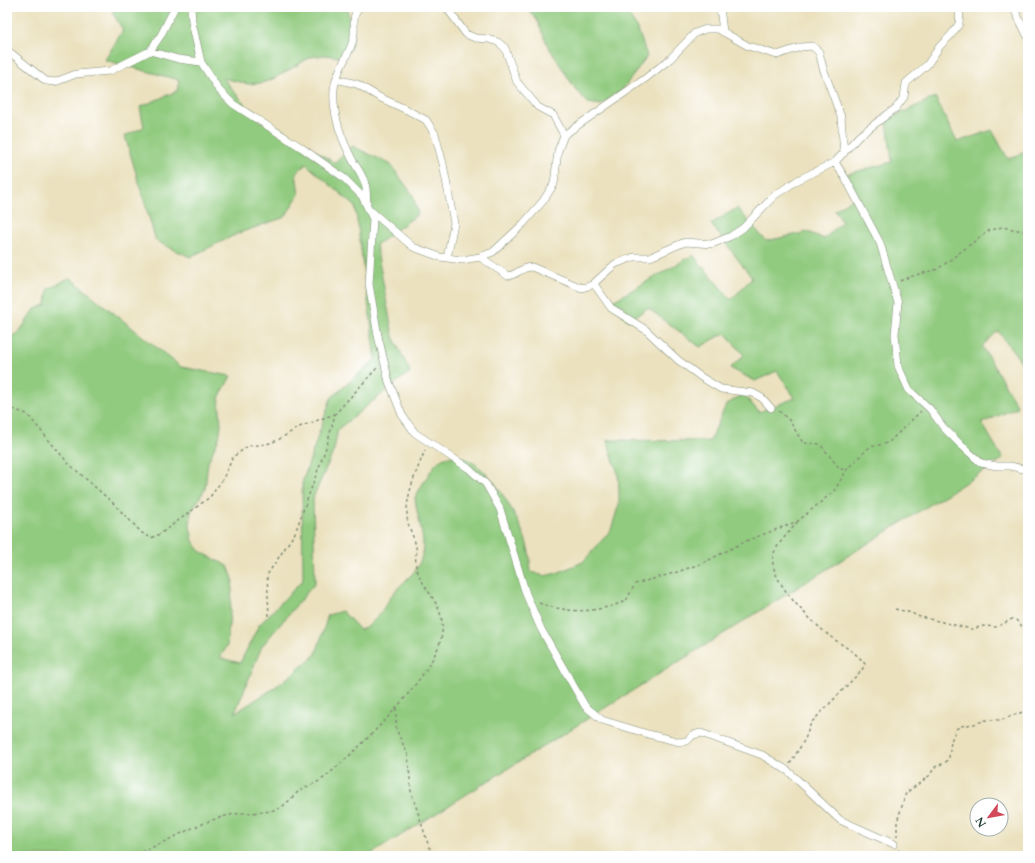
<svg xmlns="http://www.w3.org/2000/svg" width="1035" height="863" font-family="Cardo,serif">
  <rect width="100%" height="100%" fill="#fff"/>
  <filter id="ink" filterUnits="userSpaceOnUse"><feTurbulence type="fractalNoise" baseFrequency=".025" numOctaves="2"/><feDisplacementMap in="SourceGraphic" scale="8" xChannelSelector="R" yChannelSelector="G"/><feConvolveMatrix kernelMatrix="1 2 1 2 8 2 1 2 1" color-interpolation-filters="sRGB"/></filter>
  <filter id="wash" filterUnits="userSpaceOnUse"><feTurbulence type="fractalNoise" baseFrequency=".012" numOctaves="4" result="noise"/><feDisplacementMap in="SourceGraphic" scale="16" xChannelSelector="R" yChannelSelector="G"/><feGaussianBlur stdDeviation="0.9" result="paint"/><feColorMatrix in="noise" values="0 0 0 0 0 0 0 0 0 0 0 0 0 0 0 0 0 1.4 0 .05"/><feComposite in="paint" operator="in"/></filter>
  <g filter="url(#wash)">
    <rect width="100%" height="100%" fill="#ebe1be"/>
    <!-- grass -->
    <path fill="#91cb7f" stroke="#58845a" d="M119 7H347L353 37 350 51 338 57 325 55 311 57 275 78 262 83 248 84 223 78 247 107 335 163 352 146 390 164 413 195 418 214 376 245 393 336 410 372 338 429 334 450 313 498 315 583 262 646 235 713 271 690 294 673 316 654 328 615 342 611 360 630C381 620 383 605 397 589 409 576 421 570 423 549 424 534 416 513 415 497 421 488 432 466 439 461 477 436 519 517 527 544 530 553 530 563 531 572L544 576 557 573 583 562 611 530 619 504V490L618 474 607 440 710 441 726 405 743 394 759 412 795 398 777 371 755 381 730 368 744 355 725 333 700 347 648 308 628 321 611 302 693 255 731 300 752 278 711 224 737 208 766 241 808 232 824 239 842 222 835 210 858 194 847 174 892 162 887 120 935 97 957 142 992 130 1008 159 1028 151V359L1022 363 998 331 982 346 1018 407 982 423 1003 459 368 856H7V339L19 332 35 309 46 305 48 289 70 278 181 367 231 376 219 398 221 425 219 438 208 462 205 489 191 512 190 526 193 541 201 552 228 566 233 579 227 646 220 658 240 663 259 625 303 580 302 483 331 398 376 359 355 206 306 164 296 173 299 194 285 217 239 233 190 257 156 241 125 136 144 127 140 107 177 91 179 80 105 60 123 30 112 12Z
      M526 7H624L638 30 647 56 623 89 601 105 588 103 578 93 548 46 537 20Z"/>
  </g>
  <g filter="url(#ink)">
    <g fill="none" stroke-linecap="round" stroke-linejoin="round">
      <!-- street casing -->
      <g stroke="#858f79" stroke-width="8">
        <path id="street" d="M191 7 192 22 201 62 219 90 233 104 302 148 344 178 362 196 373 219 369 284 378 336 389 382 402 415 415 433 468 468 486 484 500 509 526 594 541 629 585 706 602 720 648 734 680 742 687 741 693 735 701 733 762 755 788 771 840 820 894 844
          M361 7C349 15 357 28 353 40 348 58 336 70 334 89 332 113 341 138 352 159 356 167 363 175 365 184 367 189 366 197 367 202
          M446 7 466 34 475 38 488 39 498 42 505 48 517 82 538 107 553 115 564 135
          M720 7 723 32
          M1013 7 1028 37
          M7 50 46 81 55 82 76 74 110 71 150 51 178 59 201 62
          M150 51 161 35 175 7
          M336 79 357 84 379 97 407 110 426 120 435 134 443 164 454 223 447 258
          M835 162 847 181 880 243 898 303 895 334 898 366 909 390 930 409 943 427 961 445 981 463 997 466H1010L1028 470
          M371 211 413 247 440 257 462 260 480 257 493 252 523 224 543 201 554 184 558 151 564 135 646 78 670 59 695 33 706 29H718L748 46 777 55 801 47 812 46 819 52 823 68 841 117 844 153
          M480 257 508 276C517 275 521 267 532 267L582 288 592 285 615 264 634 257H650L685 242 712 244 731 236 743 228 775 195 798 180 835 162 859 136 896 108 904 97 906 83 927 65 940 46 951 35 959 24 960 7
          M594 284 611 308 646 330 678 360 701 377 721 389 753 393 762 398 771 408"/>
      </g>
      <!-- path -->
      <path stroke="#858f79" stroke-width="1.5" stroke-dasharray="3 3" stroke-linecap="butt" d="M900 281 909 277 938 269 988 231 1002 227 1028 232
        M7 407 27 414 68 463 113 503 142 533 151 538 160 534 210 497 223 479 233 457 248 446 267 444 278 440 299 427 335 414
        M779 411 789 420 803 443 820 444 840 469 847 470
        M539 603C571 614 595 613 626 601L635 584 674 573 703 563 746 541 798 521 834 491 848 468 861 455 870 447 888 443 921 411
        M895 609 912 613 917 616 971 629 984 626 997 627 1012 619 1016 620 1028 633
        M269 616 267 575 295 533 327 445 335 414 377 368
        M396 708V729L408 755 411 791 429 847 435 856
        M790 764 805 739 811 723 862 670 865 664C856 652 843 646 831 637 813 623 768 581 773 556 776 544 791 531 798 521
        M897 837V822L906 793 929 776 935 767 946 762 949 758 951 741 956 729 961 726 974 724 986 720H1001L1028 710
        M898 850 903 856
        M130 856C164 845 194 823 230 815 246 811 267 815 281 807 288 803 293 796 299 791 307 786 318 783 325 777 357 751 438 673 442 633 445 605 425 593 417 570 414 563 417 553 416 546 414 538 410 530 408 523 403 499 417 471 425 450"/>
      <!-- street -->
      <use href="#street" stroke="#fff" stroke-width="7"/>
    </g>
  </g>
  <!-- margin -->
  <rect width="1035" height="863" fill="none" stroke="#fff" stroke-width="24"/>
  <!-- north arrow -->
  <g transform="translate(989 817) rotate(238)"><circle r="19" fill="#ffffff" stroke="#a5b1ae"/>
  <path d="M0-3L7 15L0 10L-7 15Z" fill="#d1495b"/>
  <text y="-6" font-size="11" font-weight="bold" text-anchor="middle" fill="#1f3d34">N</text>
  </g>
</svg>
